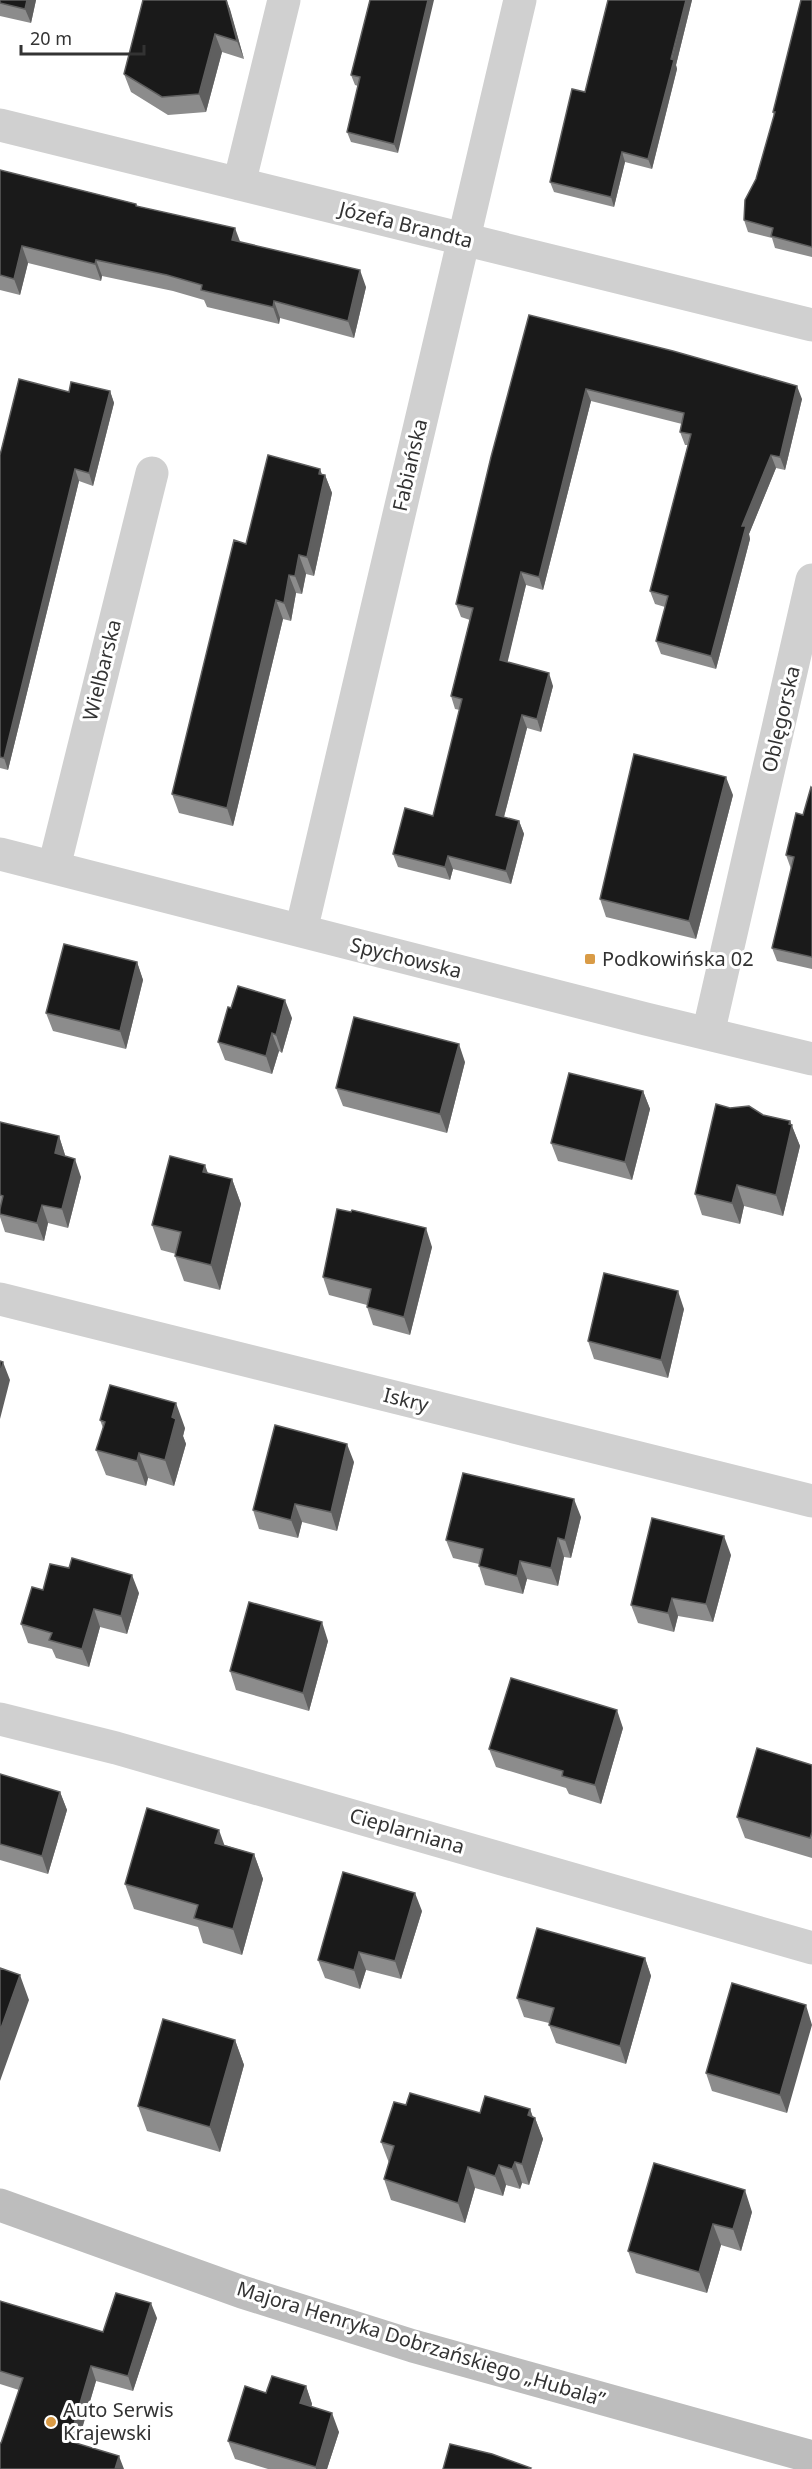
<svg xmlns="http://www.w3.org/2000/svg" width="812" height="2469" font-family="'Noto Sans',sans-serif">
  <rect width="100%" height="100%" fill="#fff"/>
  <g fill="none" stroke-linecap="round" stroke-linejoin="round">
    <!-- street -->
    <path stroke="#d0d0d0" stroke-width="33" d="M0 125 812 325
      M239 184 284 0
      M0 854 646 1019 812 1059
      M54 867 152 473
      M301 931 520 0
      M708 1034 812 580
      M0 1299 812 1501
      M0 1719 116 1748 812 1948"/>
    <!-- secondary -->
    <path stroke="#bdbdbd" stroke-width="33" d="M0 2205 242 2292 413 2346 812 2457"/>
  </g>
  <!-- wall -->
  <path fill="#8c8c8c" d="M0 0H36L31 23 0 16Z
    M143 0H227L244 59 222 52 206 112 168 115 131 92 124 74Z
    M370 0 398 153 351 142 347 132 358 86 355 85 351 75Z
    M608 0H692L676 65 677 69 652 169 625 162 614 207 554 192 550 182 585 92Z
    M812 0V257L775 248 772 238 748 232 744 220 774 116 773 112Z
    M0 170 136 204 137 206 240 242 366 287 354 338 280 318 279 324 207 307 204 300 173 291 102 276 101 281 28 263 20 295 0 290Z
    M529 315 802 399 785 470 776 468 749 534 750 539 716 669 661 654 656 641 665 607 655 604 650 591 688 445H685L680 432 682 424 591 401 543 590 526 585 507 662 553 686 541 732 527 728 504 817 519 821 524 834 511 884 453 869 450 880 398 867 393 854 433 816 460 710 455 709 451 696 470 620 461 617 456 604Z
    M110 391 114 403 93 486 79 481 8 770 0 768V455L69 392Z
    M322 474 325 475 332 493 314 576 306 574 302 594 296 593 291 621 283 619 233 826 179 813 172 794 246 544Z
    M812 788V969L777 961 772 948 791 869 786 855 803 815Z
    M733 795 696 939 606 917 600 899Z
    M137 962 143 980 126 1049 53 1031 46 1013Z
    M292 1018 282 1053 279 1051 272 1074 225 1060 218 1042Z
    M465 1062 447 1133 343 1106 336 1088Z
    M643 1091 650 1109 632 1180 558 1161 551 1143Z
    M763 1115 790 1121 800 1146 783 1216 744 1206 740 1224 702 1215 695 1194Z
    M0 1122 59 1136 65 1155V1156L81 1177 68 1228 48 1223 44 1241 5 1232 0 1217Z
    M208 1173 232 1179 241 1204 220 1290 184 1281 175 1256 176 1254 161 1250 152 1225Z
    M351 1212 432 1247 410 1335 373 1325 367 1307V1305L329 1295 323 1277Z
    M684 1309 668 1378 594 1359 588 1341Z
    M100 1420 185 1428 183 1436 186 1444 174 1486 148 1478 146 1486 106 1475 96 1450 103 1428Z
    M354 1462 337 1531 302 1522 298 1538 259 1529 253 1510Z
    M581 1517 571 1558 564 1557 558 1586 527 1579 523 1594 485 1585 479 1566V1564L453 1558 446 1540Z
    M731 1555 713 1622 678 1616 674 1632 638 1623 631 1605Z
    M43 1590 139 1593 127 1634 100 1627 89 1667 56 1658 52 1649 28 1643 21 1624Z
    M328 1641 309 1711 236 1690 230 1671Z
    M623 1728 601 1804 569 1794 566 1788 496 1767 489 1749Z
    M812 1765V1858L745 1838 737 1817Z
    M0 1774 60 1792 67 1810 48 1874 0 1860Z
    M225 1845 254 1854 263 1879 242 1955 203 1943 198 1927 134 1909 125 1884Z
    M422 1911 401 1979 366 1970 360 1989 325 1978 318 1960Z
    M645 1958 651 1976 626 2064 556 2043 549 2025V2023L524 2017 517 1998Z
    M806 2005 787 2113 712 2091 706 2073Z
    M235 2040 244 2065 220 2152 147 2131 138 2106Z
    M406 2105 480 2113 530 2109 533 2117 535 2118 543 2139 529 2185 522 2183 520 2189 506 2185 503 2196 475 2188 465 2223 391 2200 384 2179 389 2163 381 2142Z
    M752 2212 741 2251 721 2245 707 2293 636 2273 628 2251Z
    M0 2301 103 2332 157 2318 133 2391 96 2381 78 2443H1L19 2390 0 2384Z
    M306 2386 312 2404 311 2407 339 2432 327 2469H268L235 2459 228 2441 266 2393Z"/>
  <!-- shaded-wall -->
  <path fill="#5f5f5f" d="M27 0H36L31 23 25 9Z
    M226 0 230 9 244 59 237 41Z
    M428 0H434L398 153 394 144Z
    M686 0H692L676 65 677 69 652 169 648 159Z
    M215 34 222 52 206 112 199 94Z
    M622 152 625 162 614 207 611 197Z
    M235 228 241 244 232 240Z
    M22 246 28 263 20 295 14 279Z
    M96 260 102 276 101 281 95 264Z
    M360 270 366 287 354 338 348 321Z
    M274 301 280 318 279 324 273 307Z
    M797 386 802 399 785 470 780 457Z
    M586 389 591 401 543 590 539 577Z
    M110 391 114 403 93 486 89 473Z
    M771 455 776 468 749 534 750 539 716 669 711 656 742 526Z
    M75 469 79 481 8 770 4 758Z
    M320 469 324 480 325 475 332 493 314 576 307 557Z
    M299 555 306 574 302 594 295 576Z
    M521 572 526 585 505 673 500 660Z
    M289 575 296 593 291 621 284 603Z
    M276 600 283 619 233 826 227 808Z
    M549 673 553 686 541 732 537 719Z
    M522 715 527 728 501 828 496 815Z
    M726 777 733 795 696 939 689 921Z
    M519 821 524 834 511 884 506 871Z
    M448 856 453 869 450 880 445 867Z
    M137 962 143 980 126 1049 120 1031Z
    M285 1000 292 1018 282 1053 276 1035Z
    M272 1033 279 1051 272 1074 266 1056Z
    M459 1044 465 1062 447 1133 440 1114Z
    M643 1091 650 1109 632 1180 625 1162Z
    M790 1121 800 1146 783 1216 776 1195Z
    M59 1136 65 1155 61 1172 55 1153Z
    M75 1159 81 1177 68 1228 62 1209Z
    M205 1165 214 1190 203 1172Z
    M232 1179 241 1204 220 1290 211 1265Z
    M737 1185 744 1206 740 1224 732 1203Z
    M42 1205 48 1223 44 1241 37 1223Z
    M426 1228 432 1247 410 1335 404 1317Z
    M678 1291 684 1309 668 1378 661 1360Z
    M3 1362 10 1380 0 1419V1375Z
    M176 1403 185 1428 183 1436 186 1444 174 1486 165 1460 172 1417Z
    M347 1444 354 1462 337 1531 331 1512Z
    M139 1453 148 1478 146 1486 137 1461Z
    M574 1499 581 1517 571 1558 565 1540Z
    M295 1504 302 1522 298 1538 291 1520Z
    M724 1536 731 1555 713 1622 706 1604Z
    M558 1538 564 1557 558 1586 551 1568Z
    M520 1561 527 1579 523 1594 517 1576Z
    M132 1575 139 1593 127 1634 121 1616Z
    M672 1598 678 1616 674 1632 668 1613Z
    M94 1609 100 1627 89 1667 82 1649Z
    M322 1622 328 1641 309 1711 303 1693Z
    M617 1710 623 1728 601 1804 595 1785Z
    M60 1792 67 1810 48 1874 42 1856Z
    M219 1830 228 1855 215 1843Z
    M254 1854 263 1879 242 1955 233 1929Z
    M415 1893 422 1911 401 1979 395 1961Z
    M359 1952 366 1970 360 1989 354 1970Z
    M645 1958 651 1976 626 2064 620 2046Z
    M20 1975 29 2000 0 2081V2031Z
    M806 2005 812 2025 787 2113 780 2095Z
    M235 2040 244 2065 220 2152 210 2127Z
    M530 2109 534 2121 535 2118 543 2139 529 2185 522 2164Z
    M515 2162 522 2183 520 2189 512 2169Z
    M499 2165 506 2185 503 2196 495 2176Z
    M468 2167 475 2188 465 2223 458 2203Z
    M745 2190 752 2212 741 2251 733 2229Z
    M713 2224 721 2245 707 2293 699 2272Z
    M151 2303 157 2318 133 2391 128 2376Z
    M91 2366 96 2381 74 2455 69 2441Z
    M306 2386 312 2404 307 2421 300 2403Z
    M332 2413 339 2432 327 2469H316V2467Z
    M119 2456 124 2469H115Z"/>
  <!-- building -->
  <path fill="#1a1a1a" stroke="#5f5f5f" stroke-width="1.5" d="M0 0H27L25 9 0 3Z
    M143 0H226L237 41 215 34 199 94 162 97 124 74Z
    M370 0H428L394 144 347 132 360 77 351 75Z
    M608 0H686L671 59 674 60 648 159 622 152 611 197 550 182 572 89 585 92Z
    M801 0H812V247L771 236 773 228 744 220 745 200 756 179 775 112H773Z
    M0 170 136 204V206L235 228 232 240 360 270 348 321 274 301 273 307 201 290 202 285 167 275 96 260 95 264 22 246 14 279 0 275Z
    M529 315 673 351 797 386 780 457 771 455 742 526H746L711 656 656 641 668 596 650 591 691 434 680 432 684 413 586 389 539 577 521 572 500 660 549 673 537 719 522 715 496 815 519 821 506 871 448 856 445 867 393 854 405 808 433 816 462 699 451 696 473 608 456 604 491 457Z
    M19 379 69 392 71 382 110 391 89 473 75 469 4 758 0 757V455Z
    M268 455 320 469 319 474 325 475 307 557 299 555 295 576 289 575 284 603 276 600 227 808 172 794 234 540 246 544Z
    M634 754 726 777 689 921 600 899Z
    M811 787 812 788V957L772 948 794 857 786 855 796 813 803 815Z
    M64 944 137 962 120 1031 46 1013Z
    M238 986 285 1000 276 1035 272 1033 266 1056 218 1042 228 1007 231 1008Z
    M354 1017 459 1044 440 1114 336 1088Z
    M569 1073 643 1091 625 1162 551 1143Z
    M716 1104 730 1108 749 1106 763 1115 790 1121 789 1124 792 1125 776 1195 737 1185 732 1203 695 1194Z
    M0 1122 59 1136 55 1153 75 1159 62 1209 42 1205 37 1223 0 1214V1209L3 1196 0 1195Z
    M170 1156 205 1165 203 1172 232 1179 211 1265 175 1256 181 1232 152 1225Z
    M337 1209 351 1212 352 1210 426 1228 404 1317 367 1307 371 1289 323 1277Z
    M604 1273 678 1291 661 1360 588 1341Z
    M0 1361 3 1362 0 1375Z
    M110 1385 176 1403 172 1417 176 1419 165 1460 139 1453 137 1461 96 1450 105 1422 100 1420Z
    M275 1425 347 1444 331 1512 295 1504 291 1520 253 1510Z
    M463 1473 574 1499 565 1540 558 1538 551 1568 520 1561 517 1576 479 1566 483 1549 446 1540Z
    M652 1518 724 1536 706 1604 672 1598 668 1613 631 1605Z
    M72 1558 132 1575 121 1616 94 1609 82 1649 49 1640 52 1633 21 1624 32 1587 43 1590 50 1564 69 1568Z
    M249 1602 322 1622 303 1693 230 1671Z
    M511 1678 617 1710 595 1785 562 1776 563 1771 489 1749Z
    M757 1748 812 1765V1832L810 1838 737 1817Z
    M0 1774 60 1792 42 1856 0 1844Z
    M147 1808 219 1830 215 1843 254 1854 233 1929 194 1918 198 1905 125 1884Z
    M343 1872 415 1893 395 1961 359 1952 354 1970 318 1960Z
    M537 1928 645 1958 620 2046 549 2025 554 2008 517 1998Z
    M0 1968 20 1975 0 2031Z
    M732 1983 806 2005 780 2095 706 2073Z
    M163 2019 235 2040 210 2127 138 2106Z
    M410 2093 480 2113 485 2096 530 2109 528 2115 535 2118 522 2164 515 2162 512 2169 499 2165 495 2176 468 2167 458 2203 384 2179 394 2146 381 2142 394 2102 406 2105Z
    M654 2163 745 2190 733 2229 713 2224 699 2272 628 2251Z
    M116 2293 151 2303 128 2376 91 2366 69 2441 119 2456 115 2469H0V2443H1L23 2378 0 2371V2301L103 2332Z
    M272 2376 306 2386 300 2403 332 2413 316 2467 228 2441 245 2386 266 2393Z
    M450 2444 492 2454 531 2468 530 2469H443Z"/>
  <!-- markers -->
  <g fill="#d99b46" stroke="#fff" stroke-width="2">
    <rect x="584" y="953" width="12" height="12" rx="3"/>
    <circle cx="51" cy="2422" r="6"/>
  </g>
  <g text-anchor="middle" stroke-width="6" stroke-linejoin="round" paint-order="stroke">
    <!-- street labels -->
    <g font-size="20" fill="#333" stroke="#fff">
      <text transform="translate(406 225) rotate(14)" y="7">Józefa Brandta</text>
      <text transform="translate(410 465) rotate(-77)" y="7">Fabiańska</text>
      <text transform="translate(102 670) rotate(-76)" y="7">Wielbarska</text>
      <text transform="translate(781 719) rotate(-77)" y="7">Oblęgorska</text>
      <text transform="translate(406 958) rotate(14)" y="7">Spychowska</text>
      <text transform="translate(406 1400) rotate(14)" y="7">Iskry</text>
      <text transform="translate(407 1831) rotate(16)" y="7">Cieplarniana</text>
      <text transform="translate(421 2344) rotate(17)" y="7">Majora Henryka Dobrzańskiego „Hubala”</text>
    </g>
    <!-- poi labels -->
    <g font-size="20" fill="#333" stroke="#fff" text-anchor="start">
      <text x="602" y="966">Podkowińska 02</text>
      <text x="63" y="2417">Auto Serwis<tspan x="63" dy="23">Krajewski</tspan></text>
    </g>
  </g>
  <!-- scale -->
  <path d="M21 45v9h123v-9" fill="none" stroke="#333333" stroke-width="3"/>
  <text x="30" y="45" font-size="18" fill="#333333" stroke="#ffffff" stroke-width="4.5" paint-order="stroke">20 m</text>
</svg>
